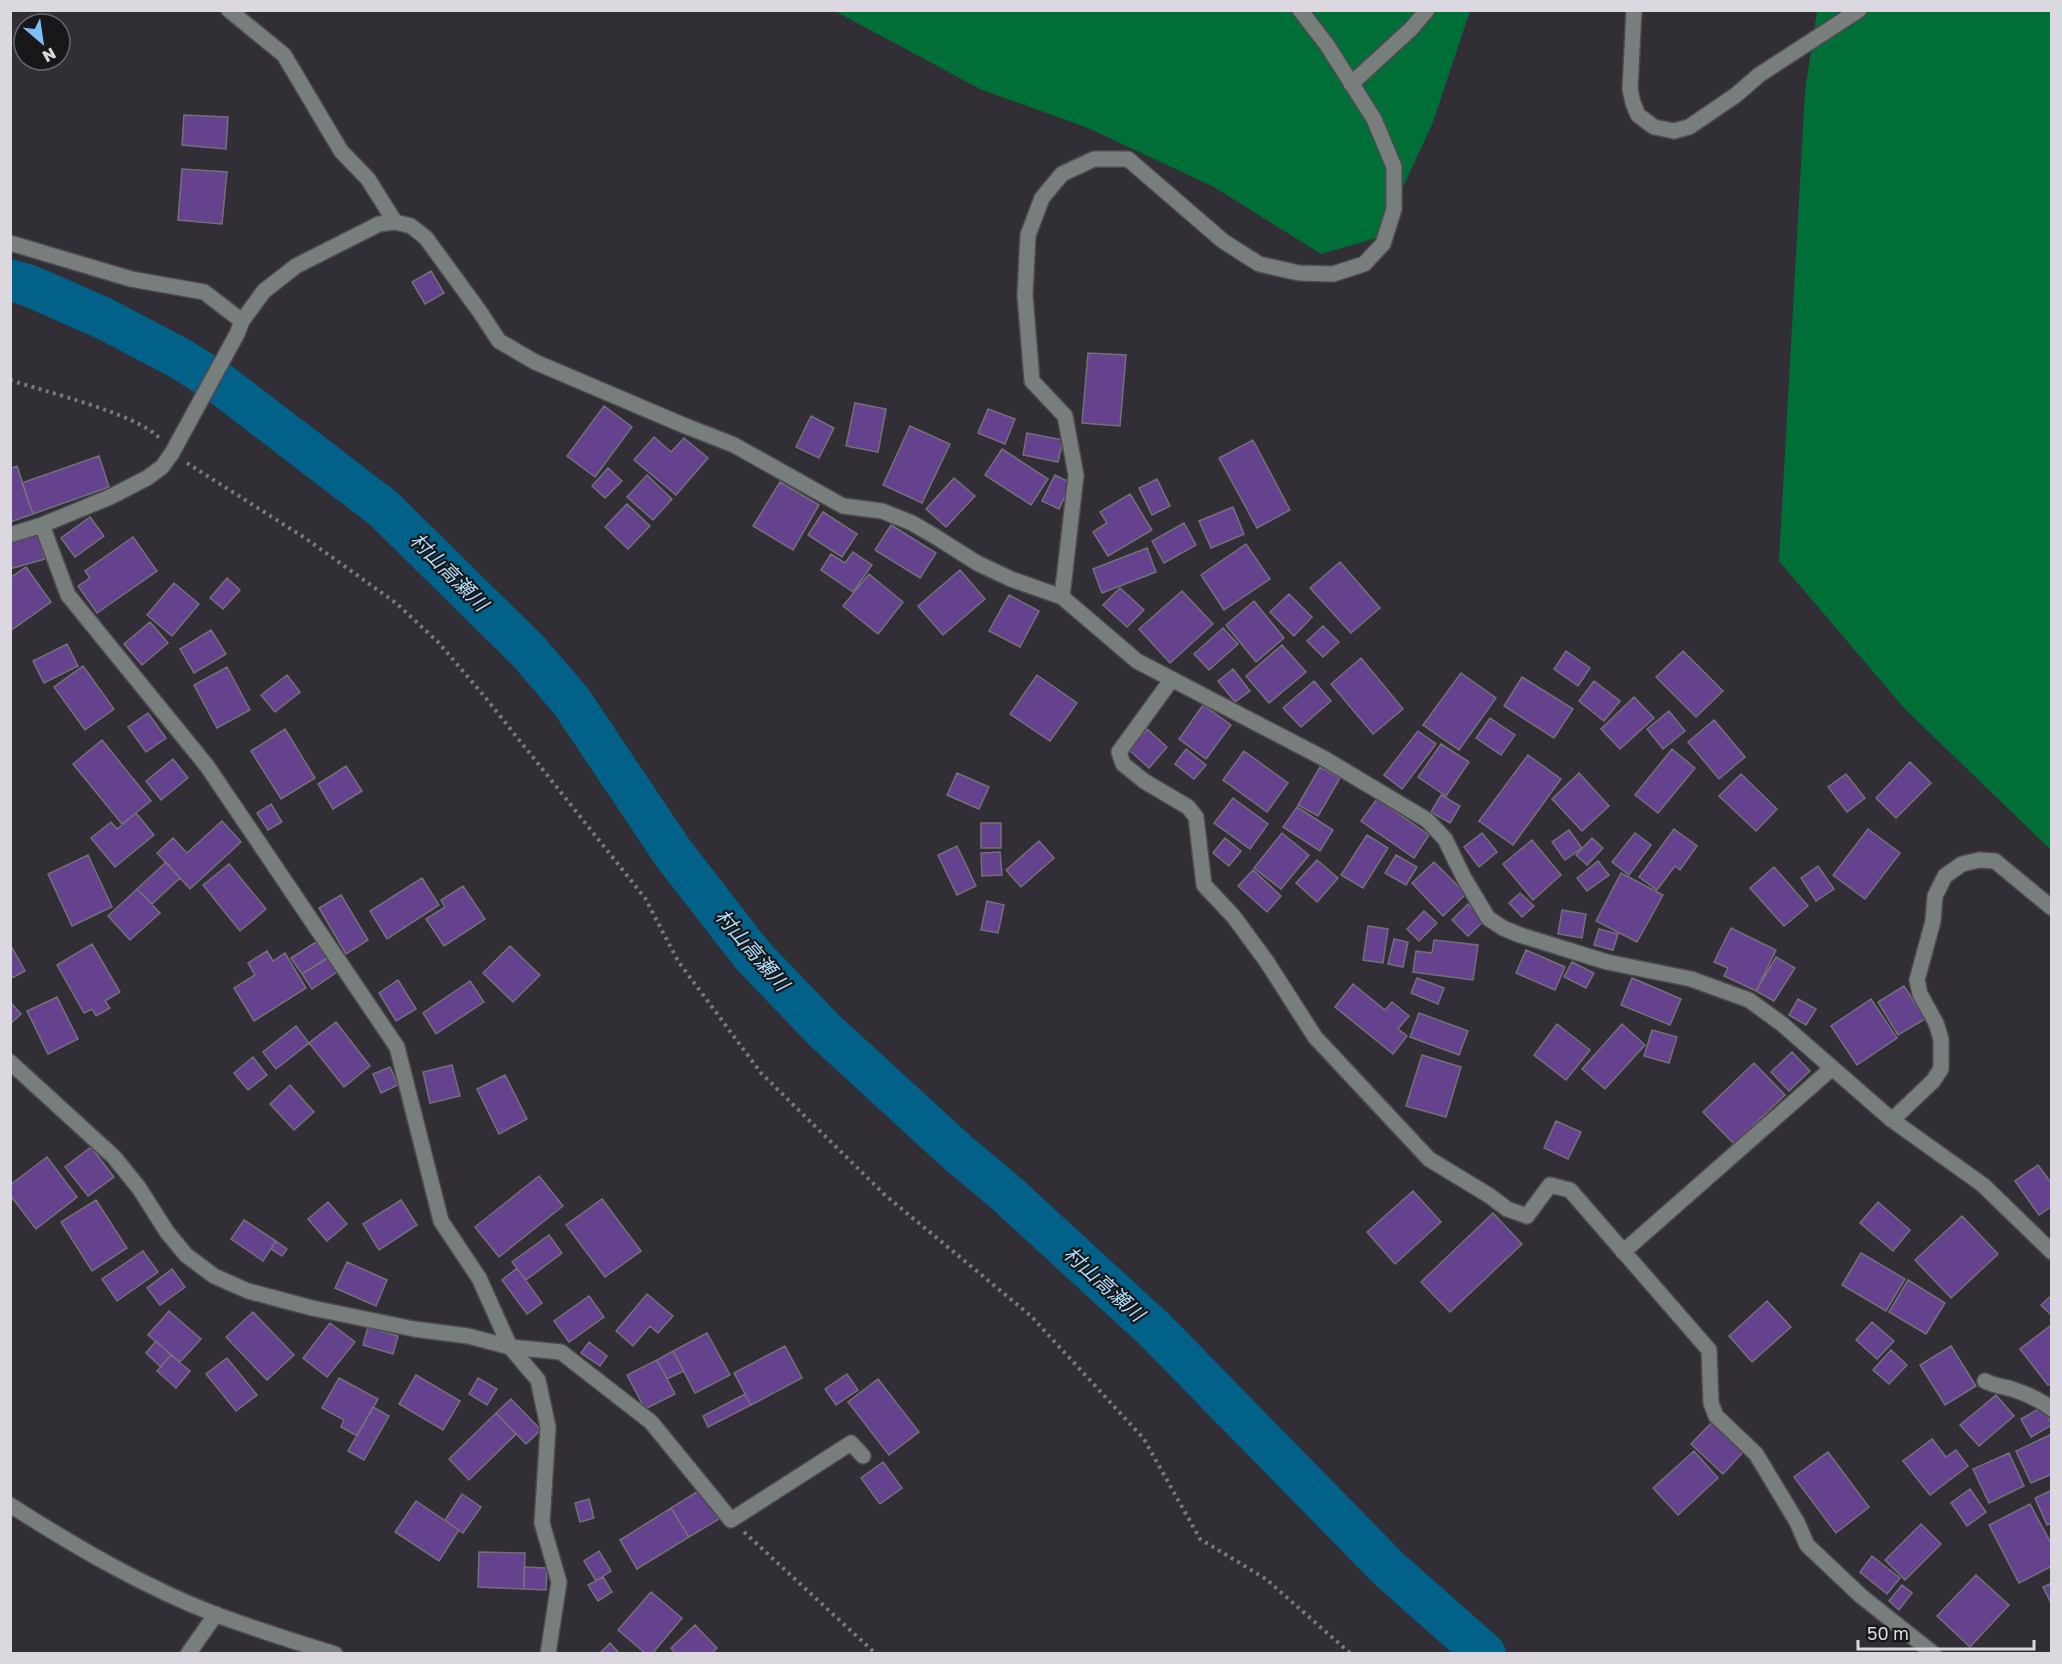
<svg xmlns="http://www.w3.org/2000/svg" width="2062" height="1664" font-family="'Golos Text','Noto Sans JP',sans-serif">
  <rect width="100%" height="100%" fill="#312e36"/>
  <!-- forest -->
  <path fill="#006f37" d="M835 11H1470L1433 122 1380 237 1321 254 1214 187 1088 128 980 89Z
    M1817 11H2051V850L1904 708 1779 561 1805 92Z"/>
  <g fill="none" stroke-linecap="round" stroke-linejoin="round">
    <!-- river -->
    <path stroke="#026189" stroke-width="42" d="M10 280 30 286 103 318 181 359 222 385 384 509 529 652 571 701 673 853 753 956 824 1030 957 1152 1007 1194 1155 1330 1389 1569 1485 1654"/>
  </g>
  <!-- building -->
  <path fill="#64428e" stroke="#74707a" stroke-width="1.5" d="M184 115 228 117 226 149 182 145Z
    M182 169 227 172 222 224 178 220Z
    M431 271 444 293 425 304 412 282Z
    M1088 353 1126 355 1120 426 1082 423Z
    M855 403 886 409 878 452 846 446Z
    M604 406 632 427 595 477 567 456Z
    M988 409 1015 419 1005 444 978 433Z
    M811 416 834 428 819 458 796 447Z
    M910 426 950 444 922 503 883 485Z
    M1027 433 1063 440 1058 462 1023 455Z
    M654 437 671 452 684 438 708 458 676 495 634 460Z
    M1253 440 1290 510 1257 528 1219 458Z
    M1002 449 1048 479 1031 505 985 475Z
    M99 456 109 487 33 514 22 483Z
    M17 466 33 514 10 522V469Z
    M608 468 622 481 605 498 592 486Z
    M647 475 672 499 653 520 627 497Z
    M1055 475 1071 483 1059 509 1042 501Z
    M954 478 975 496 946 527 926 509Z
    M1157 479 1170 506 1152 515 1139 488Z
    M780 482 819 505 793 550 753 526Z
    M1130 494 1152 530 1108 556 1093 532 1107 523 1100 512Z
    M627 504 650 526 628 549 605 527Z
    M1233 507 1244 534 1211 548 1199 521Z
    M823 512 857 534 842 557 808 535Z
    M90 517 104 536 75 557 61 538Z
    M1184 523 1196 545 1164 563 1152 541Z
    M891 525 936 553 920 578 875 550Z
    M37 533 45 559 10 569V542Z
    M133 537 157 571 97 613 78 586 90 578 85 571Z
    M1246 544 1270 579 1224 610 1201 575Z
    M1147 548 1156 572 1102 593 1093 569Z
    M853 552 872 565 853 592 821 570 831 554 845 563Z
    M1340 562 1380 608 1351 633 1310 588Z
    M26 567 51 602 10 631V578Z
    M960 570 985 599 943 635 918 606Z
    M869 574 903 602 878 634 843 606Z
    M227 578 240 590 223 609 210 598Z
    M174 583 199 604 172 636 147 615Z
    M1120 588 1144 610 1127 627 1103 605Z
    M1182 591 1213 624 1170 663 1139 629Z
    M1289 594 1312 617 1294 636 1270 612Z
    M1009 595 1039 611 1020 647 989 631Z
    M1254 601 1284 638 1256 662 1226 625Z
    M150 622 168 643 142 665 124 644Z
    M1323 626 1339 642 1323 657 1307 641Z
    M1223 628 1238 644 1209 670 1194 654Z
    M211 630 226 654 194 673 180 649Z
    M67 644 78 666 44 683 33 661Z
    M1282 645 1306 672 1269 703 1246 676Z
    M1566 651 1590 668 1578 686 1554 669Z
    M1683 651 1723 691 1696 717 1656 677Z
    M1361 658 1403 709 1373 734 1331 684Z
    M83 666 114 709 85 730 54 687Z
    M227 667 250 710 217 728 194 685Z
    M1233 669 1250 691 1235 702 1218 681Z
    M1461 673 1496 698 1459 750 1423 725Z
    M287 675 300 692 275 712 261 695Z
    M1037 675 1077 703 1050 741 1010 714Z
    M1522 677 1573 709 1554 738 1504 706Z
    M1314 681 1331 701 1301 727 1283 708Z
    M1594 681 1620 701 1604 721 1579 701Z
    M1634 697 1654 718 1620 749 1601 729Z
    M1203 705 1231 725 1206 759 1179 739Z
    M1669 711 1685 731 1663 749 1647 729Z
    M148 713 166 738 146 752 128 727Z
    M1490 718 1515 735 1501 755 1476 738Z
    M1714 720 1745 757 1719 779 1688 742Z
    M285 729 315 778 281 799 251 751Z
    M1147 729 1167 747 1149 768 1129 750Z
    M1418 731 1436 744 1402 789 1384 775Z
    M102 740 151 801 122 824 73 764Z
    M1441 744 1469 762 1446 796 1418 777Z
    M1186 749 1206 765 1194 779 1175 764Z
    M1672 749 1695 768 1658 813 1635 795Z
    M1244 751 1288 783 1267 812 1223 780Z
    M1528 755 1561 779 1513 845 1479 821Z
    M173 759 188 778 161 800 146 781Z
    M1910 762 1931 783 1896 818 1876 798Z
    M346 766 362 791 333 809 318 784Z
    M1320 767 1340 778 1318 816 1298 805Z
    M957 773 989 787 979 809 947 795Z
    M1579 773 1609 806 1582 831 1552 799Z
    M1741 774 1777 809 1756 831 1719 796Z
    M1846 774 1865 798 1847 812 1828 787Z
    M1441 795 1460 806 1450 823 1431 812Z
    M1233 798 1268 824 1250 849 1214 823Z
    M1377 799 1429 835 1414 858 1361 821Z
    M271 804 282 822 268 830 257 813Z
    M1297 807 1333 830 1320 851 1283 827Z
    M136 813 154 835 115 867 91 838 111 822 117 829Z
    M222 821 241 842 190 889 157 853 173 838 187 853Z
    M981 823H1001V848H981Z
    M1674 829 1697 846 1680 870 1675 866 1657 890 1639 877Z
    M1868 829 1900 853 1865 899 1833 875Z
    M1569 830 1582 848 1565 860 1552 842Z
    M1282 833 1309 855 1281 889 1254 868Z
    M1482 833 1497 852 1479 867 1464 847Z
    M1635 833 1651 845 1629 875 1612 862Z
    M1367 835 1388 848 1363 888 1341 875Z
    M1225 838 1241 851 1229 866 1213 853Z
    M1592 838 1603 848 1587 865 1576 855Z
    M1532 840 1561 875 1533 900 1503 864Z
    M1039 841 1054 858 1021 887 1006 870Z
    M957 846 976 886 957 895 938 855Z
    M1000 852 1002 875 982 876 981 853Z
    M88 855 112 907 72 926 48 874Z
    M1396 855 1417 867 1406 885 1385 873Z
    M1317 860 1338 878 1317 902 1296 883Z
    M1598 861 1609 875 1587 891 1577 878Z
    M166 862 180 878 152 904 137 889Z
    M1434 862 1466 894 1443 916 1412 883Z
    M229 864 266 909 240 931 203 885Z
    M1818 866 1834 889 1816 901 1801 878Z
    M1774 867 1808 906 1784 926 1750 888Z
    M1253 870 1281 896 1267 912 1238 886Z
    M1621 873 1663 895 1637 942 1596 921Z
    M422 878 439 905 387 939 370 911Z
    M463 886 485 919 444 946 426 919 445 907 441 900Z
    M137 889 160 913 130 940 108 916Z
    M1520 893 1534 906 1522 917 1509 903Z
    M341 895 368 940 346 954 319 908Z
    M987 901 1004 905 998 933 981 930Z
    M1468 904 1484 921 1468 936 1452 920Z
    M1562 910 1586 914 1582 938 1558 934Z
    M1424 911 1437 923 1419 941 1407 929Z
    M1368 926 1388 929 1383 963 1363 960Z
    M1731 928 1776 950 1756 991 1724 976 1728 968 1714 962Z
    M1599 929 1618 934 1613 950 1594 945Z
    M1394 939 1408 942 1403 967 1388 964Z
    M1434 940 1478 945 1473 980 1413 972 1416 951 1432 953Z
    M316 942 327 958 302 974 291 958Z
    M10 944 25 971 10 979Z
    M92 944 120 992 105 1001 110 1008 96 1016 92 1009 84 1013 57 965Z
    M510 946 540 975 513 1002 483 973Z
    M1526 950 1565 967 1555 990 1516 973Z
    M267 951 273 961 285 953 306 988 254 1021 234 988 255 975 248 963Z
    M1776 957 1795 968 1774 1001 1756 991Z
    M328 958 337 972 312 989 302 974Z
    M1572 962 1594 973 1586 988 1564 977Z
    M1417 978 1444 988 1438 1004 1411 993Z
    M1632 978 1681 999 1670 1025 1621 1005Z
    M398 980 416 1009 396 1021 379 993Z
    M470 981 484 1002 436 1034 423 1013Z
    M1353 984 1385 1010 1392 1002 1409 1016 1398 1029 1407 1036 1393 1054 1335 1007Z
    M1904 986 1925 1019 1898 1035 1878 1002Z
    M57 997 78 1039 48 1054 27 1011Z
    M1798 999 1816 1009 1806 1025 1789 1015Z
    M1871 999 1897 1038 1857 1065 1831 1026Z
    M11 1003 21 1014 10 1024V1004Z
    M1419 1013 1468 1031 1459 1055 1410 1037Z
    M336 1022 370 1066 344 1087 309 1043Z
    M1557 1024 1590 1050 1566 1080 1534 1055Z
    M1622 1024 1645 1045 1605 1089 1582 1069Z
    M296 1026 309 1043 276 1069 263 1052Z
    M1652 1030 1677 1037 1669 1063 1644 1056Z
    M1792 1052 1810 1071 1789 1091 1771 1072Z
    M1422 1055 1461 1067 1446 1117 1406 1106Z
    M253 1057 267 1075 248 1090 234 1073Z
    M1754 1063 1785 1095 1734 1144 1703 1112Z
    M452 1065 460 1096 430 1103 423 1072Z
    M390 1067 398 1085 381 1093 373 1074Z
    M505 1075 527 1119 499 1134 477 1089Z
    M290 1085 314 1112 294 1130 270 1104Z
    M1556 1121 1581 1132 1568 1159 1544 1148Z
    M91 1147 114 1177 88 1196 65 1167Z
    M47 1157 77 1197 36 1229 10 1195V1185Z
    M2038 1165 2052 1184V1206L2039 1215 2015 1181Z
    M539 1176 563 1206 499 1257 475 1227Z
    M1413 1191 1441 1222 1395 1264 1367 1232Z
    M602 1199 641 1251 605 1277 566 1225Z
    M96 1200 127 1248 92 1271 61 1222Z
    M401 1200 417 1225 379 1250 363 1224Z
    M328 1202 347 1224 327 1241 308 1219Z
    M1878 1202 1910 1230 1893 1251 1860 1223Z
    M1493 1213 1522 1244 1450 1312 1421 1282Z
    M1962 1216 1998 1254 1951 1298 1915 1260Z
    M244 1220 276 1241 263 1261 231 1239Z
    M549 1235 562 1253 526 1280 512 1262Z
    M276 1241 287 1249 282 1256 271 1249Z
    M143 1251 158 1272 117 1301 102 1279Z
    M1861 1253 1905 1279 1886 1311 1842 1285Z
    M347 1262 387 1280 376 1306 335 1288Z
    M517 1268 542 1303 527 1314 502 1280Z
    M172 1269 185 1287 160 1305 147 1288Z
    M1908 1280 1945 1303 1926 1334 1889 1312Z
    M647 1294 673 1316 658 1333 650 1326 633 1346 616 1331Z
    M2052 1295V1316L2041 1305Z
    M589 1296 604 1317 569 1342 554 1321Z
    M1767 1301 1791 1327 1752 1362 1729 1336Z
    M169 1311 201 1339 180 1362 148 1335Z
    M253 1312 294 1355 267 1380 226 1337Z
    M1872 1322 1894 1341 1877 1359 1856 1340Z
    M330 1323 355 1342 327 1377 303 1358Z
    M2050 1326 2052 1328V1383L2048 1385 2020 1349Z
    M368 1327 398 1336 393 1354 363 1345Z
    M707 1333 730 1375 695 1393 673 1351Z
    M156 1341 171 1355 161 1367 146 1353Z
    M589 1342 607 1356 600 1366 581 1353Z
    M785 1346 802 1378 751 1405 734 1373Z
    M1951 1346 1976 1386 1945 1405 1920 1365Z
    M1891 1350 1907 1365 1889 1384 1873 1370Z
    M673 1351 684 1371 667 1379 657 1360Z
    M171 1355 190 1371 176 1388 157 1371Z
    M227 1358 257 1395 236 1411 206 1374Z
    M657 1360 675 1394 645 1409 627 1375Z
    M847 1374 858 1390 836 1405 825 1389Z
    M416 1375 460 1401 443 1430 399 1404Z
    M339 1378 378 1399 357 1436 341 1427 344 1420 322 1408Z
    M478 1378 497 1389 487 1405 469 1394Z
    M878 1379 919 1432 889 1455 848 1402Z
    M745 1394 751 1405 708 1427 703 1416Z
    M1996 1395 2014 1416 1979 1446 1960 1425Z
    M511 1399 541 1430 526 1444 496 1413Z
    M373 1407 389 1416 364 1460 348 1451Z
    M2042 1407 2052 1425 2031 1437 2021 1419Z
    M496 1413 516 1434 469 1480 449 1459Z
    M1713 1421 1744 1451 1723 1474 1691 1444Z
    M2052 1434V1474L2031 1483 2016 1451Z
    M1932 1439 1946 1457 1956 1450 1968 1466 1930 1495 1903 1461Z
    M1694 1451 1718 1478 1678 1515 1653 1488Z
    M1828 1452 1869 1507 1836 1533 1794 1477Z
    M2009 1453 2024 1486 1989 1503 1973 1469Z
    M883 1462 902 1488 880 1504 861 1478Z
    M1970 1489 1986 1512 1967 1526 1951 1503Z
    M700 1490 719 1519 689 1537 671 1508Z
    M2052 1490V1523L2047 1525 2035 1498Z
    M462 1494 481 1507 463 1533 445 1520Z
    M589 1499 594 1518 580 1522 575 1503Z
    M416 1501 459 1530 439 1561 395 1532Z
    M2030 1504 2052 1545V1566L2019 1583 1989 1525Z
    M671 1508 689 1537 637 1569 620 1540Z
    M1921 1524 1941 1544 1905 1580 1885 1560Z
    M599 1551 611 1571 596 1581 584 1561Z
    M479 1552 525 1553 524 1589 478 1587Z
    M1872 1556 1900 1578 1887 1594 1860 1572Z
    M524 1567 547 1568 546 1590 524 1589Z
    M1976 1575 2009 1605 1970 1647 1937 1616Z
    M603 1577 612 1592 598 1601 588 1585Z
    M2052 1583V1605L2043 1587Z
    M1902 1585 1912 1593 1899 1610 1889 1601Z
    M651 1592 682 1618 652 1654H646L618 1630Z
    M695 1625 717 1648 711 1654H676L671 1648Z
    M610 1643 620 1654H599Z"/>
  <g fill="none" stroke-linecap="round" stroke-linejoin="round">
    <!-- minor casing -->
    <g stroke="#4c4951" stroke-width="18">
      <path id="minor" d="M229 10 284 55 341 151 368 179 395 222
        M1634 10 1630 89 1633 103 1638 115 1654 127 1674 131 1689 127 1736 95 1759 75 1859 10
        M1351 84 1412 28 1427 10
        M10 243 131 279 204 292 242 321
        M42 525 68 595 207 766 397 1047 441 1221 479 1278 510 1347 538 1380 548 1427 542 1523 559 1582 548 1654
        M10 535 42 525 110 497 147 478 162 467 172 453 237 334 242 321 264 291 296 266 379 224 395 222 411 226 426 238 480 312 499 341 535 362 683 425 734 445 843 506 882 511 912 523 936 537 977 563 1011 579 1062 597 1137 661 1325 759 1427 820 1445 839 1464 878 1488 918 1503 928 1520 935 1607 962 1691 979 1749 1000 1782 1024 1892 1120 1983 1185 2052 1252
        M1062 597 1076 475 1065 416 1032 381 1025 295 1028 235 1042 198 1062 174 1094 159H1128L1223 241 1259 264 1299 273 1333 274 1364 264 1383 244 1394 209V167L1374 119 1327 45 1300 10
        M1172 679 1119 752 1123 764 1144 781 1188 807 1196 817 1204 885 1234 917 1267 962 1315 1037 1429 1159 1490 1196 1507 1209 1527 1216 1550 1185 1570 1190 1709 1350 1711 1403 1716 1416 1756 1454 1797 1522 1807 1545 1861 1596 1934 1654
        M10 1062 114 1157 139 1188 167 1232 186 1255 214 1276 248 1291 312 1308 414 1329 468 1336 510 1347 561 1352 651 1422 731 1520 851 1443 863 1456
        M1892 1120 1933 1081 1941 1069V1039L1936 1023 1920 994 1917 980 1933 921 1935 896 1945 876 1962 864 1979 860 1995 861 2052 908
        M1623 1252 1831 1069
        M1985 1381C1994 1386 2002 1386 2012 1389 2027 1394 2039 1399 2052 1409
        M10 1505C76 1547 144 1587 217 1615 256 1629 295 1642 335 1654
        M188 1654 216 1614"/>
    </g>
    <!-- path -->
    <path stroke="#7b787f" stroke-width="4" stroke-dasharray="3 4.5" stroke-linecap="butt" d="M10 380C43 391 140 415 159 438
      M187 463 305 538 396 603 438 642 485 697 645 898 678 961 761 1073 885 1195 1031 1316 1144 1439 1200 1539 1266 1579 1351 1654
      M744 1532 876 1654"/>
    <!-- minor -->
    <use href="#minor" stroke="#787e7c" stroke-width="15"/>
  </g>
  <g text-anchor="middle" stroke-width="4.5" stroke-linejoin="round" paint-order="stroke">
    <!-- water labels -->
    <g font-size="20" font-style="italic" fill="#b1dffb" stroke="#18171a">
      <text transform="translate(449 572) rotate(45)" y="7">村山高瀬川</text>
      <text transform="translate(752 950) rotate(49)" y="7">村山高瀬川</text>
      <text transform="translate(1104 1284) rotate(42)" y="7">村山高瀬川</text>
    </g>
  </g>
  <!-- border -->
  <rect width="2062" height="1664" fill="none" stroke="#dbd9df" stroke-width="24"/>
  <!-- north arrow -->
  <g transform="translate(42 42) rotate(151)"><circle r="28" fill="#18171a" stroke="#666569" stroke-width="1.5"/>
  <path d="M0-4.5L10 22L0 15L-10 22Z" fill="#7dbef9"/>
  <text y="-9" font-size="16" font-weight="bold" text-anchor="middle" fill="#dbd9df">N</text>
  </g>
  <!-- scale -->
  <path d="M1858 1640v9h176v-9" fill="none" stroke="#dbd9df" stroke-width="3"/>
  <text x="1867" y="1640" font-size="18" fill="#dbd9df" stroke="#18171a" stroke-width="4.5" paint-order="stroke">50 m</text>
</svg>
